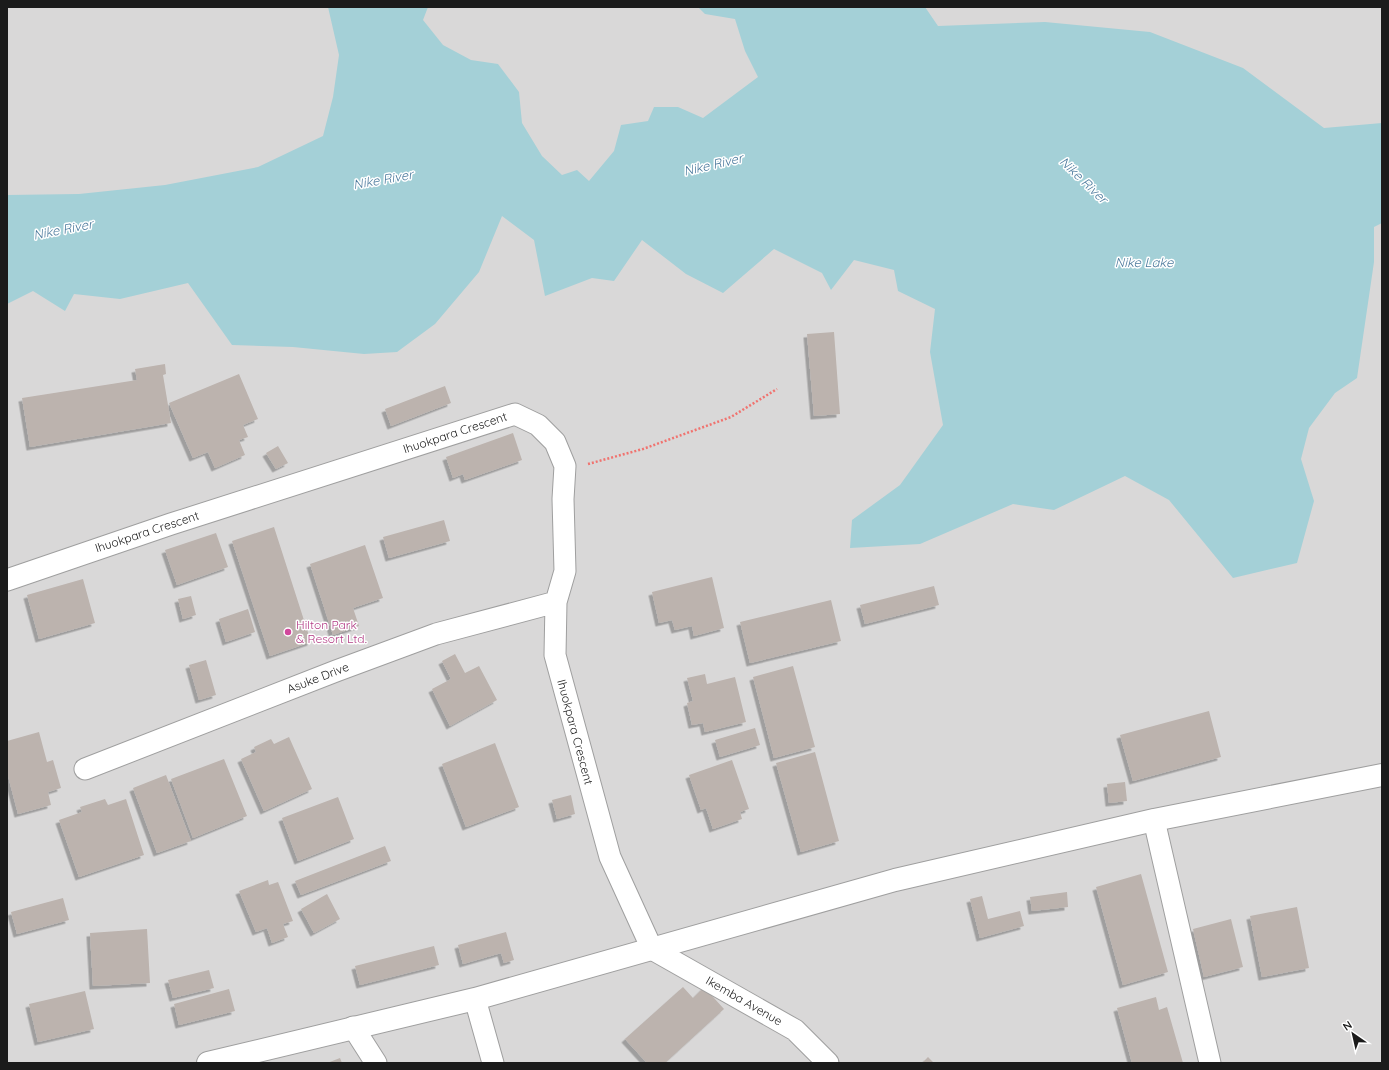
<svg xmlns="http://www.w3.org/2000/svg" width="1389" height="1070" font-family="Quicksand,sans-serif">
  <defs>
    <filter id="shadow"><feDropShadow dx="-3.5" dy="3.5" stdDeviation="0" flood-color="#0004"/></filter>
  </defs>
  <rect width="100%" height="100%" fill="#ece8e1"/>
  <!-- residential -->
  <path fill="#d9d8d8" d="M7 7H1382V1063H7Z"/>
  <!-- water -->
  <path fill="#a4d0d7" d="M328 7H428L423 20 443 45 471 60 498 64 519 92 522 123 542 156 562 175 577 170 589 181 614 151 621 125 648 121 654 107H678L703 118 758 77 745 51 735 19 705 14 698 7H925L938 26 1045 22 1150 32 1243 68 1324 128 1382 123V223L1374 227V262L1357 378 1335 393 1309 428 1301 459 1314 501 1297 563 1233 578 1169 500 1125 476 1054 510 1013 504 920 544 850 548 852 520 900 485 943 425 930 352 935 309 898 291 894 270 854 260 831 290 822 273 774 249 723 293 686 274 642 240 614 281 592 278 545 296 534 240 502 216 479 272 435 324 397 352 364 354 293 347 232 345 188 283 120 299 74 294 65 311 33 291 7 304V195L79 194 165 185 258 167 323 136 333 97 339 55Z"/>
  <!-- building -->
  <path fill="#bcb3ae" filter="url(#shadow)" d="M834 332 840 414 814 416 807 334Z
    M165 364 166 374 163 375 171 423 30 447 22 398 137 380 135 369Z
    M239 374 258 419 243 425 248 437 239 440 245 455 215 468 208 452 193 458 169 403Z
    M445 386 451 403 391 426 385 409Z
    M513 433 522 460 465 480 463 474 453 478 446 457Z
    M278 446 288 463 276 469 266 453Z
    M444 520 450 541 389 558 383 537Z
    M274 527 311 642 270 656 232 541Z
    M216 533 228 567 177 585 165 550Z
    M365 545 383 598 353 608 359 626 333 635 310 564Z
    M712 577 724 628 694 636 692 626 675 630 672 620 659 623 652 592Z
    M83 579 95 623 39 639 27 595Z
    M934 586 939 605 865 624 860 605Z
    M191 596 196 615 183 619 178 599Z
    M831 600 841 641 750 663 740 622Z
    M248 609 255 632 226 642 219 619Z
    M455 654 465 673 479 666 497 700 450 726 432 689 451 679 442 661Z
    M206 660 216 695 199 700 189 665Z
    M793 666 815 747 774 758 753 677Z
    M705 674 707 684 735 677 746 722 705 732 703 723 692 725 687 703 693 701 687 678Z
    M1209 711 1221 757 1133 781 1120 735Z
    M755 728 760 745 720 757 715 740Z
    M39 732 47 762 53 760 61 788 48 792 51 805 18 814 7 772V741Z
    M289 737 312 789 264 811 241 759 256 752 254 747 271 739 274 744Z
    M495 743 519 807 466 827 442 764Z
    M815 752 839 841 801 852 776 763Z
    M224 759 247 816 193 838 171 779Z
    M732 760 749 809 740 812 742 819 713 829 706 808 701 810 689 775Z
    M166 775 191 841 157 853 133 788Z
    M1125 782 1127 801 1109 803 1107 784Z
    M571 795 575 814 557 819 552 800Z
    M338 797 354 839 298 861 282 818Z
    M105 799 108 805 126 799 144 855 79 877 59 820 82 812 80 807Z
    M385 846 391 861 301 895 295 881Z
    M1141 874 1168 972 1123 985 1096 887Z
    M268 880 269 885 278 882 293 921 283 924 288 937 272 943 267 928 256 932 239 891Z
    M1067 892 1068 907 1032 911 1030 897Z
    M327 894 340 919 314 933 301 909Z
    M982 896 988 919 1020 911 1024 926 980 938 970 899Z
    M63 898 69 920 17 934 11 912Z
    M1297 907 1309 968 1262 977 1250 916Z
    M1231 919 1243 967 1204 977 1193 929Z
    M147 929 150 983 93 986 90 933Z
    M506 932 514 960 504 963 501 953 463 964 458 945Z
    M434 946 439 965 360 985 355 966Z
    M209 970 214 988 173 998 168 980Z
    M683 987 693 998 704 987 724 1009 665 1063H647L625 1039Z
    M229 989 235 1011 179 1025 174 1004Z
    M85 991 94 1029 38 1042 29 1004Z
    M1156 997 1159 1010 1167 1007 1183 1063H1132L1117 1008Z
    M928 1057 934 1063H922Z
    M340 1058 342 1063H327Z"/>
  <g fill="none" stroke-linecap="round" stroke-linejoin="round">
    <!-- minor casing -->
    <g stroke="#9f9f9f" stroke-width="23">
      <path id="minor" d="M7 580 171 524 515 414 538 425 555 442 565 466 563 499 565 571 556 602 555 655 610 857 652 949 795 1030 828 1063
        M85 769 336 671 436 634 556 602
        M1154 820 1210 1063
        M475 999 493 1063
        M353 1027 376 1063"/>
    </g>
    <!-- tertiary casing -->
    <g stroke="#9f9f9f" stroke-width="24">
      <path id="tertiary" d="M208 1063 475 999 895 880 1154 820 1382 775"/>
    </g>
    <!-- path -->
    <path stroke="#f0736f" stroke-width="2.5" stroke-dasharray="2 2" stroke-linecap="butt" d="M588 464 643 449 731 417 777 389"/>
    <!-- minor -->
    <use href="#minor" stroke="#fff" stroke-width="21"/>
    <!-- tertiary -->
    <use href="#tertiary" stroke="#fff" stroke-width="22"/>
  </g>
  <!-- markers -->
  <circle fill="#d1479c" stroke="#fff" stroke-width="1.5" cx="288" cy="632" r="4"/>
  <g text-anchor="middle" stroke-width="3" stroke-linejoin="round" paint-order="stroke">
    <!-- street labels -->
    <g font-size="12" fill="#1b1b1b" stroke="#fff">
      <text transform="translate(455 433) rotate(-18)" y="4">Ihuokpara Crescent</text>
      <text transform="translate(147 532) rotate(-18)" y="4">Ihuokpara Crescent</text>
      <text transform="translate(318 678) rotate(-21)" y="4">Asuke Drive</text>
      <text transform="translate(575 732) rotate(75)" y="4">Ihuokpara Crescent</text>
      <text transform="translate(744 1001) rotate(30)" y="4">Ikemba Avenue</text>
    </g>
    <!-- hotel labels -->
    <g font-size="12" fill="#b23c85" stroke="#fff" text-anchor="start">
      <text x="296" y="629">Hilton Park<tspan x="296" dy="14">&amp; Resort Ltd.</tspan></text>
    </g>
    <!-- water labels -->
    <g font-size="13" font-style="italic" fill="#4c7a9d" stroke="#fff">
      <text transform="translate(713 164) rotate(-13)" y="5">Nike River</text>
      <text transform="translate(383 179) rotate(-10)" y="5">Nike River</text>
      <text transform="translate(1084 180) rotate(44)" y="5">Nike River</text>
      <text transform="translate(63 229) rotate(-11)" y="5">Nike River</text>
      <text x="1144" y="267">Nike Lake</text>
    </g>
  </g>
  <!-- border -->
  <rect width="1389" height="1070" fill="none" stroke="#1b1b1b" stroke-width="16"/>
  <!-- north arrow -->
  <g transform="translate(1353 1034) rotate(326)" stroke="#ffffff" stroke-width="3" paint-order="stroke">
  <path d="M0-3L7 15L0 10L-7 15Z" fill="#1b1b1b"/>
  <text y="-6" font-size="11" font-weight="bold" text-anchor="middle" fill="#1b1b1b">N</text>
  </g>
</svg>
